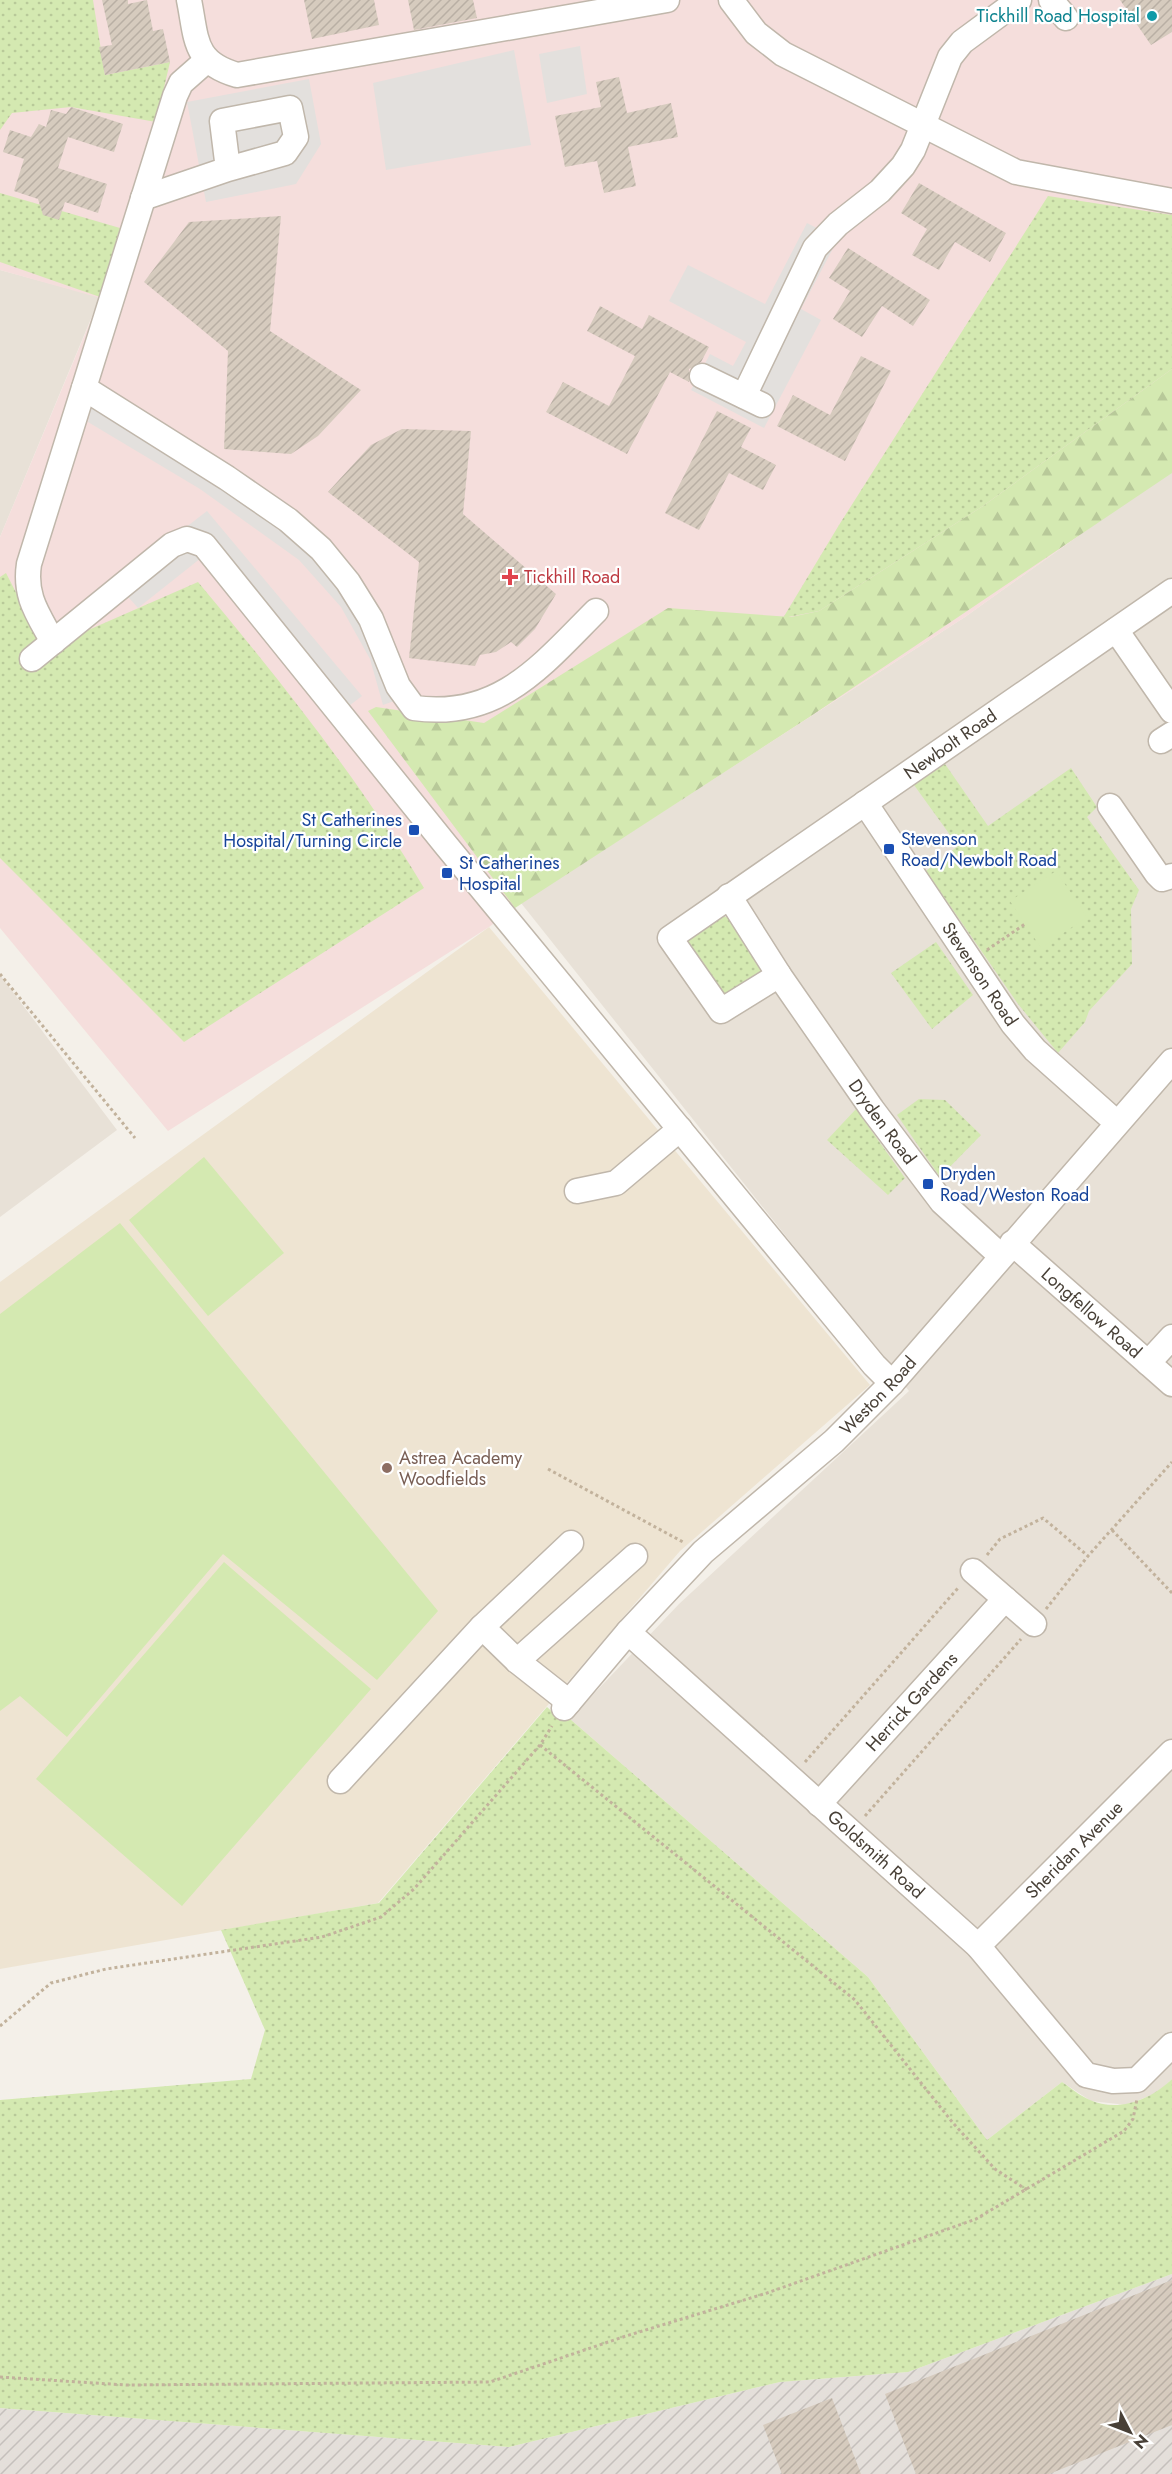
<svg xmlns="http://www.w3.org/2000/svg" width="1172" height="2474" font-family="Jost,sans-serif">
  <defs>
    <pattern id="industrial-furrows" width="10" height="10" patternUnits="userSpaceOnUse" patternTransform="scale(1.5)"><rect width="10" height="10" fill="#e4dfda"/><path d="M-1 1l2-2M0 10L10 0M9 11l2-2" fill="none" stroke="#c5c0bc"/></pattern>
    <pattern id="grass-dots" width="8" height="8" patternUnits="userSpaceOnUse" patternTransform="scale(1.5)"><rect width="8" height="8" fill="#d4e9b1"/><path d="M2 2h.1M6 6h.1" fill="none" stroke="#b8c999" stroke-width="1.8" stroke-linecap="round"/></pattern>
    <pattern id="forest-firs" width="22" height="20" patternUnits="userSpaceOnUse" patternTransform="scale(1.5)"><rect width="22" height="20" fill="#d4e9b1"/><path d="M5 1l3.5 6h-7zM16 11l3.5 6h-7z" fill="#b8c999"/></pattern>
    <pattern id="building-hatch" width="6" height="6" patternUnits="userSpaceOnUse" patternTransform="scale(1.5)"><rect width="6" height="6" fill="#d6cbbe"/><path d="M-1 1l2-2M0 6l6-6M5 7l2-2" fill="none" stroke="#b9afa4"/></pattern>
  </defs>
  <rect width="100%" height="100%" fill="#f4f0e9"/>
  <!-- residential -->
  <path fill="#e8e1d7" d="M0 270 100 297 0 537Z
    M1172 469V2079L1159 2092 1127 2105 1091 2101 1062 2082 987 2140 868 1977 570 1719 679 1604 909 1391 521 903 965 617Z
    M0 975 117 1130 0 1217Z"/>
  <!-- industrial -->
  <path fill="url(#industrial-furrows)" d="M1172 2274V2474H0V2408L509 2447 780 2382 908 2372Z"/>
  <!-- education -->
  <path fill="#eee4d2" d="M489 927 870 1385 680 1551 378 1903 0 1969V1282Z"/>
  <!-- medical -->
  <path fill="#f5dedc" d="M0 0H1172V469L965 617 521 903 489 927 168 1131 0 928V537L100 298 0 270Z"/>
  <!-- grass -->
  <path fill="url(#grass-dots)" d="M0 0H93L105 75 170 62 156 122 71 107 12 113 0 130Z
    M0 193 120 228 100 297 0 262Z
    M1048 196 1172 215V369L983 506 819 611 783 618 839 525Z
    M6 573 45 649 198 582C279 679 359 779 424 888L184 1042 0 858V577Z
    M945 764 988 826 1071 768 1097 807 1087 817 1139 890 1131 909 1132 964 1089 1011 1085 1022 1058 1053 1018 1004 926 871 958 846 914 785Z
    M722 916 729 918 764 970 761 977 727 999 685 952 687 938Z
    M936 942 973 995 932 1029 891 973Z
    M919 1099 945 1100 981 1135 940 1177 897 1115Z
    M856 1109 905 1178 888 1195 827 1140Z
    M547 1707 562 1721 570 1719 868 1977 987 2140 1062 2082C1071 2088 1080 2096 1090 2100 1118 2113 1152 2099 1172 2079V2274L908 2372 780 2382 509 2447 0 2408V2100L251 2079 265 2030 221 1930 379 1903Z"/>
  <!-- forest -->
  <path fill="url(#forest-firs)" d="M1172 369V473L811 716 515 908 368 711 376 707 484 723 668 608 791 617 819 611 983 506Z"/>
  <!-- park -->
  <path fill="#d4e9b1" d="M1056 871 1087 917 1041 948 1010 901Z
    M204 1157 284 1253 208 1316 129 1220Z
    M120 1223 438 1611 377 1680 223 1554 67 1737 20 1696 0 1711V1314Z
    M224 1562 371 1689 182 1906 36 1779Z"/>
  <!-- parking -->
  <path fill="#e3e0dd" d="M580 46 587 94 547 103 539 54Z
    M514 50 531 145 386 170 373 83Z
    M309 79 321 144 296 184 206 202 187 102Z
    M807 223 838 239 801 309 821 320 764 428 691 390 710 354 733 366 746 342 669 301 688 265 765 304Z
    M92 403 280 527 341 582 397 700 383 705 370 659 341 607 299 560 200 489 88 422Z
    M207 511 362 696 333 718 201 558 138 608 115 582Z"/>
  <!-- building -->
  <path fill="url(#building-hatch)" d="M102 0H128V4L147 0 153 31 163 29 170 62 105 75 99 47 112 45Z
    M304 0H374L379 25 312 39Z
    M408 0H473L477 18 414 30Z
    M1120 0H1172V32L1151 45Z
    M619 77 627 113 671 103 678 137 628 147 636 186 604 193 597 161 565 167 555 116 601 107 596 82Z
    M71 107 123 124 114 152 68 137 58 168 107 184 98 213 65 202 59 220 43 215 38 199 14 191 24 159 3 152 10 130 31 137 39 124 46 127 51 110 66 114Z
    M919 183 1006 233 990 262 955 242 939 270 912 255 927 229 901 213Z
    M281 216 270 331 361 390 318 436 291 454 224 449 228 351 144 282 189 222Z
    M848 248 930 300 913 326 882 306 862 337 833 319 850 291 829 278Z
    M600 306 642 329 649 315 709 347 701 362 689 369V382L670 372 627 454 546 412 563 382 609 406 635 356 587 331Z
    M861 356 891 371 845 461 777 426 793 395 830 415Z
    M717 411 751 428 741 447 776 465 763 490 729 473 699 530 665 513Z
    M402 429 471 431 463 514 556 594 535 629 517 647 511 642 496 652 480 655 475 666 409 658 419 562 328 492 371 445Z
    M1172 2280V2425L1049 2474H916L885 2394Z
    M832 2398 861 2474H782L763 2425Z"/>
  <g fill="none" stroke-linecap="round" stroke-linejoin="round">
    <!-- minor casing -->
    <g stroke="#c0b7ab" stroke-width="27">
      <g id="minor">
        <path d="M189 0C197 40 193 62 237 75L667 0"/>
        <path d="M731 0 756 33 783 54 1016 172 1172 201"/>
        <path d="M1051 0 1066 18"/>
        <path d="M143 198 228 169 285 153 296 137 290 108 222 121 228 169"/>
        <path d="M702 376 762 405"/>
        <path d="M84 388 227 478 288 520 321 549 348 582 371 619 398 686 414 708C499 720 542 665 596 611"/>
        <path d="M744 396 815 248 838 224 880 191 903 166 913 150 950 57 962 42 1019 0"/>
        <path d="M1116 630 1172 711"/>
        <path d="M53 642C38 614 24 597 29 564L175 96 181 83 206 61"/>
        <path d="M32 659 172 545 187 539 204 545 445 844 874 1365 892 1383"/>
        <path d="M1161 741 1172 734"/>
        <path id="s1" d="M865 803 1013 1024 1035 1050 1117 1123"/>
        <path d="M1110 806 1157 874 1162 879 1172 876"/>
        <path id="s2" d="M729 896 779 975 872 1109 942 1202 1001 1256"/>
        <path id="s3" d="M779 975 721 1011 670 938 1172 591"/>
        <path d="M577 1191 616 1183 680 1129"/>
        <path id="s4" d="M1012 1243 1172 1384"/>
        <path d="M1148 1363 1172 1337"/>
        <path d="M973 1571 1034 1624"/>
        <path d="M482 1627 517 1661 569 1702"/>
        <path id="s5" d="M628 1632 978 1946 1086 2075 1113 2081 1137 2080 1172 2045"/>
        <path d="M517 1661 635 1556"/>
        <path id="s6" d="M564 1708 628 1632 703 1552 834 1441 892 1383 1172 1061"/>
        <path d="M340 1781 482 1627 571 1543"/>
        <path id="s7" d="M819 1804 1005 1599"/>
        <path id="s8" d="M978 1946 1172 1752"/>
      </g>
    </g>
    <!-- path -->
    <path stroke="#c2b29c" stroke-width="3" stroke-dasharray="3 3" stroke-linecap="butt" d="M987 950 1025 924
      M0 974 135 1138
      M548 1469 683 1542
      M1112 1530 1172 1593
      M987 1555 1000 1539 1043 1518 1088 1556
      M1046 1609 1088 1556 1172 1462
      M540 1745 855 2000 953 2123 995 2169 1027 2190
      M805 1762 959 1587
      M865 1816 1021 1639
      M0 2026 51 1983 106 1969 322 1937 381 1917 414 1889 540 1745 552 1726
      M0 2377 126 2385 490 2382 626 2336 767 2293 976 2219 1124 2131 1133 2119 1137 2099"/>
    <!-- minor -->
    <use href="#minor" stroke="#fff" stroke-width="24"/>
  </g>
  <!-- markers -->
  <circle fill="#0f9aa8" stroke="#fff" stroke-width="2" cx="1152" cy="16" r="6"/>
  <path fill="#e0444e" stroke="#fff" stroke-width="2" d="M507 568h6v6h6v6h-6v6h-6v-6h-6v-6h6z"/>
  <g fill="#1a4fb4" stroke="#fff" stroke-width="2">
    <rect x="408" y="824" width="12" height="12" rx="3"/>
    <rect x="883" y="843" width="12" height="12" rx="3"/>
    <rect x="441" y="867" width="12" height="12" rx="3"/>
    <rect x="922" y="1178" width="12" height="12" rx="3"/>
  </g>
  <circle fill="#8d6e63" stroke="#fff" stroke-width="2" cx="387" cy="1468" r="6"/>
  <g text-anchor="middle" stroke-width="4.5" stroke-linejoin="round" paint-order="stroke">
    <!-- culture labels -->
    <g font-size="18" fill="#0d838f" stroke="#fff" text-anchor="end">
      <text x="1140" y="22">Tickhill Road Hospital</text>
    </g>
    <!-- health labels -->
    <g font-size="18" fill="#be3a42" stroke="#fff" text-anchor="start">
      <text x="524" y="583">Tickhill Road</text>
    </g>
    <!-- street labels -->
    <g font-size="18" fill="#484037" stroke="#fff">
      <text dy="6" stroke="none"><textPath href="#s3" startOffset="498">Newbolt Road</textPath></text>
      <text dy="6" stroke="none"><textPath href="#s1" startOffset="206">Stevenson Road</textPath></text>
      <text dy="6" stroke="none"><textPath href="#s2" startOffset="273">Dryden Road</textPath></text>
      <text dy="6" stroke="none"><textPath href="#s4" startOffset="106">Longfellow Road</textPath></text>
      <text dy="6" stroke="none"><textPath href="#s6" startOffset="444">Weston Road</textPath></text>
      <text dy="6" stroke="none"><textPath href="#s7" startOffset="138">Herrick Gardens</textPath></text>
      <text dy="6" stroke="none"><textPath href="#s8" startOffset="136">Sheridan Avenue</textPath></text>
      <text dy="6" stroke="none"><textPath href="#s5" startOffset="333">Goldsmith Road</textPath></text>
    </g>
    <!-- transit labels -->
    <g font-size="18" fill="#164399" stroke="#fff" text-anchor="start">
      <text x="402" y="826" text-anchor="end">St Catherines<tspan x="402" dy="21">Hospital/Turning Circle</tspan></text>
      <text x="901" y="845">Stevenson<tspan x="901" dy="21">Road/Newbolt Road</tspan></text>
      <text x="459" y="869">St Catherines<tspan x="459" dy="21">Hospital</tspan></text>
      <text x="940" y="1180">Dryden<tspan x="940" dy="21">Road/Weston Road</tspan></text>
    </g>
    <!-- education labels -->
    <g font-size="18" fill="#785e54" stroke="#fff" text-anchor="start">
      <text x="399" y="1464">Astrea Academy<tspan x="399" dy="21">Woodfields</tspan></text>
    </g>
  </g>
  <!-- north arrow -->
  <g transform="translate(1130 2432) rotate(132)" stroke="#ffffff" stroke-width="4.5" paint-order="stroke">
  <path d="M0-4.5L10 22L0 15L-10 22Z" fill="#484037"/>
  <text y="-9" font-size="16" font-weight="bold" text-anchor="middle" fill="#484037">N</text>
  </g>
</svg>
